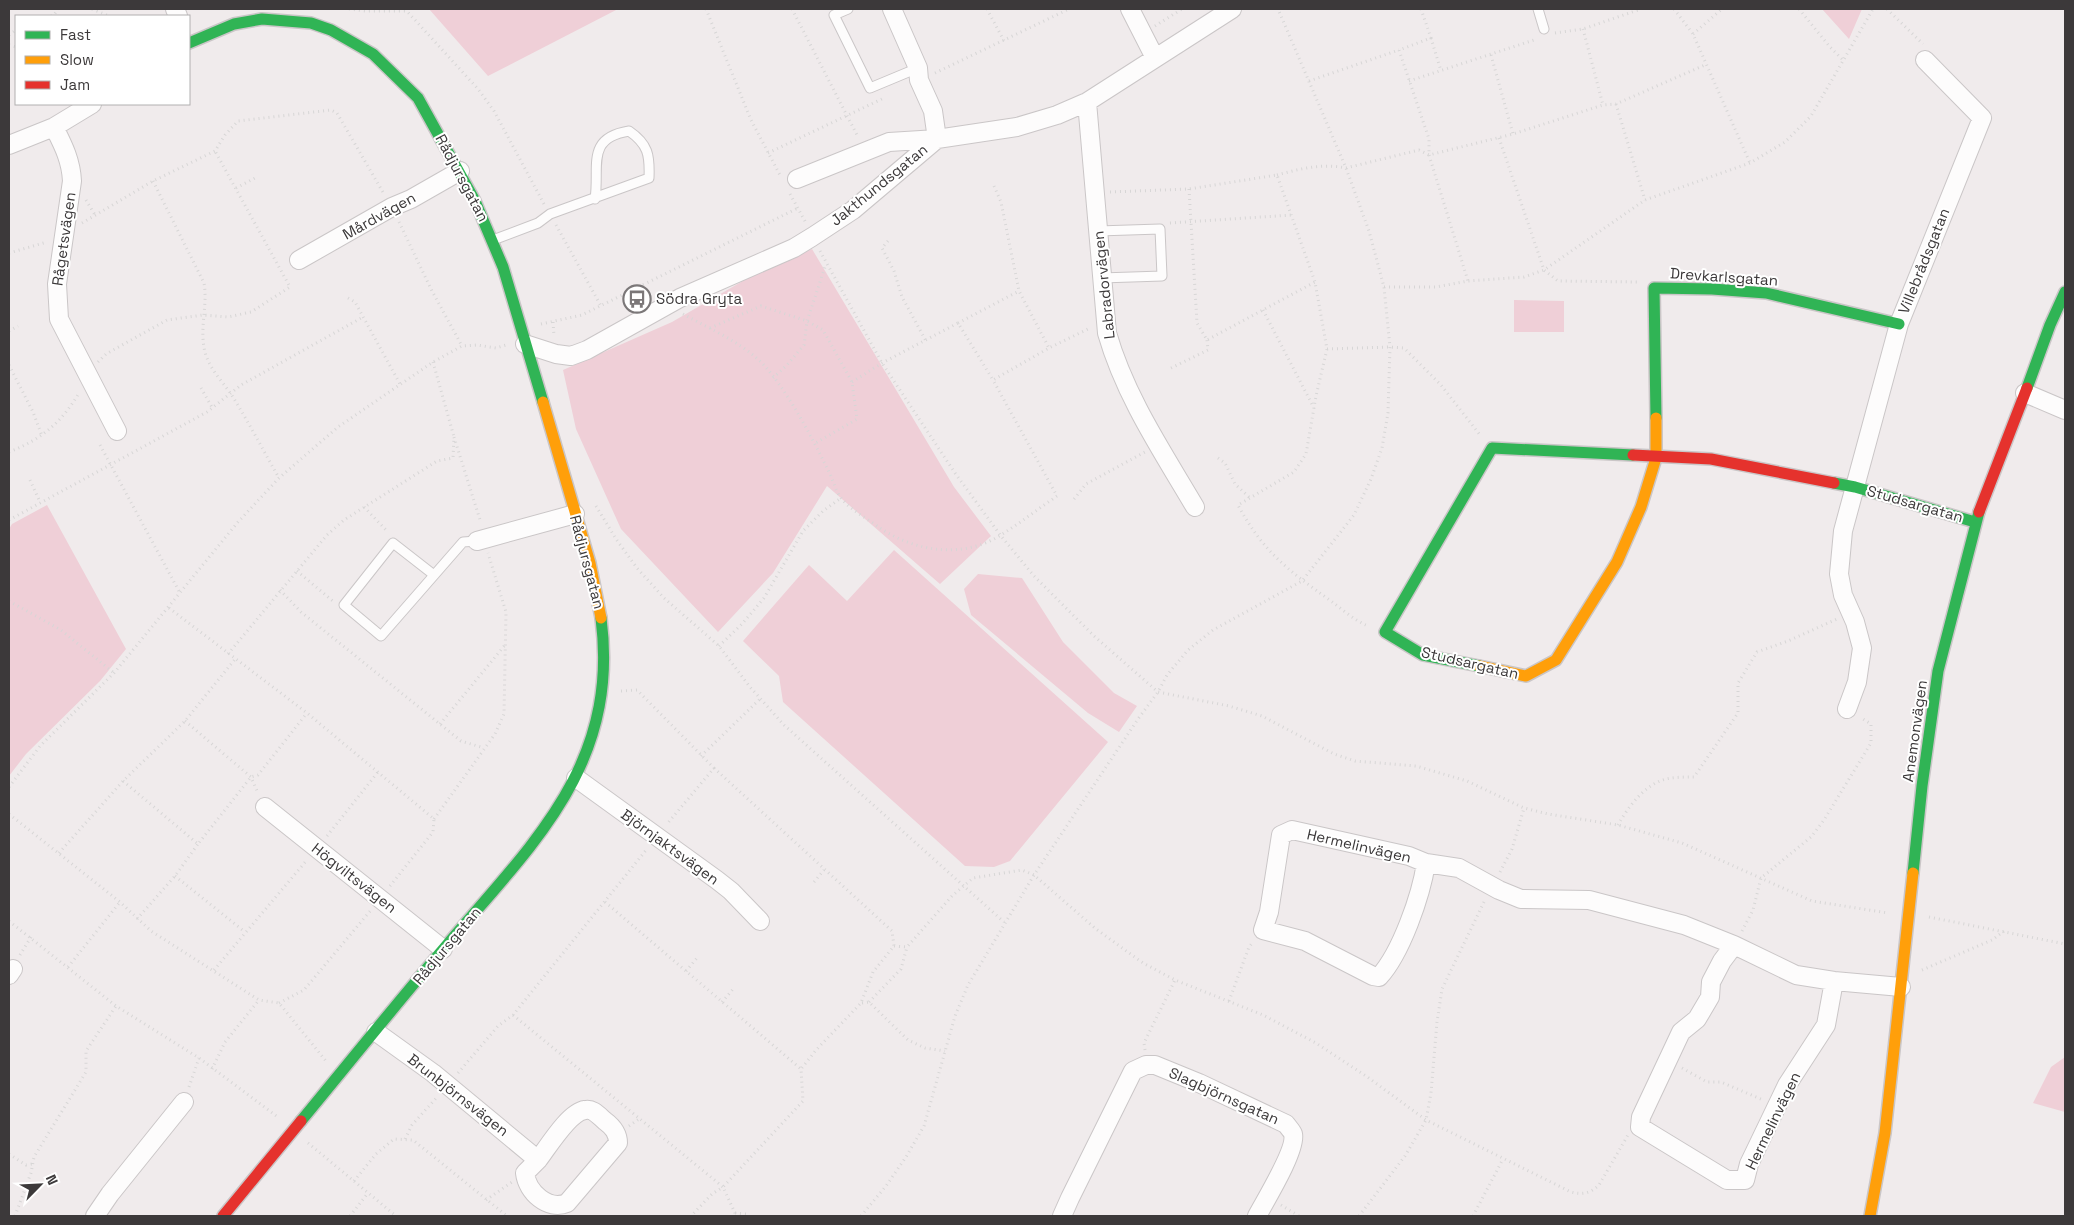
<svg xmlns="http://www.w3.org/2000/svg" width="2074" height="1225" font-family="'Space Grotesk',sans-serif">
  <rect width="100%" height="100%" fill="#f0ebec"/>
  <!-- green -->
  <path fill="#efcfd7" d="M429 9H618L488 76Z
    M1822 9H1862L1849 39Z
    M812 249 954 487 991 536 940 584 827 486 773 573 718 632 621 529 576 429 563 370 672 322 748 278Z
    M1514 300 1564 301V332H1514Z
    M47 505 126 649 100 681 26 754 9 776V529L12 524Z
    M894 550 1108 742 1010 861 994 867 965 866 783 702 779 676 743 641 809 565 847 601Z
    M978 574 1022 578 1063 642 1114 693 1137 706 1119 732 1088 713 971 615 964 589Z
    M2065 1057V1112L2033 1103 2051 1067Z"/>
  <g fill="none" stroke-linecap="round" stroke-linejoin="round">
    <!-- lane casing -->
    <g stroke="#cac6c7" stroke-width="11">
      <path id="lane" d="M848 9 834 15 870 88 918 68
        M1538 9 1544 29
        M1098 231 1160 229 1162 276 1101 278
        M493 240 538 223 550 214 649 178C650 155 648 144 629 131 585 138 600 167 595 199
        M434 575 393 543 344 605 381 636 463 542 477 541"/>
    </g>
    <!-- street casing -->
    <g stroke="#cac6c7" stroke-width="20">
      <path id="street" d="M175 9 178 16
        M1130 9 1155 58
        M1087 102 1107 333C1125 396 1162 451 1195 507
        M54 127C63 145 71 160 72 181L57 284 59 319 117 431
        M9 145 54 127 92 104
        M797 179 889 142 937 139 933 111 919 80 918 68 892 9
        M299 260 392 207 411 199 460 171
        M525 344 556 354 571 356 587 350 680 298 794 248 812 237 853 210 937 139 1017 127 1057 115 1087 102 1232 9
        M2025 393 2065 410
        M477 541 575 514
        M1847 709 1857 682 1862 648 1855 622 1843 595 1839 574 1843 531 1899 324 1982 118 1925 60
        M576 778 717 880 731 891 760 921
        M265 807 443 949
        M1426 863 1409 856 1292 830 1281 835 1269 912 1263 930 1305 941 1373 976 1379 977C1401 953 1421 896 1426 863L1459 868 1499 890 1521 899 1589 900 1684 925 1734 945 1796 975 1834 981 1901 987
        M1734 945 1722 961 1711 982 1710 997 1697 1019 1681 1032 1641 1117 1640 1127 1727 1180H1745L1749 1164 1787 1085 1826 1025 1834 981
        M9 975 13 969
        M376 1032 433 1073 538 1160 525 1173C527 1192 548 1211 567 1203L618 1143C618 1133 613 1127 605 1121 599 1116 593 1108 585 1110 569 1112 548 1147 538 1160
        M95 1216 110 1194 184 1102
        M1062 1216 1070 1198 1133 1071 1146 1065H1155L1199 1083 1286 1124C1288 1127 1292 1131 1293 1134 1297 1149 1265 1201 1257 1216"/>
    </g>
    <!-- fast casing -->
    <g stroke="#cac6c7" stroke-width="14">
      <path id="fast" d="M189 43 234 24 262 19 311 23 331 30 373 54 418 98 475 201 503 267 543 402
        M2027 388 2050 325 2065 292
        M1656 418 1654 288 1712 289 1766 293 1899 324
        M1834 483 1855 487 1975 522
        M1479 666 1423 655 1385 632 1492 448 1633 455
        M1913 873 1922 786 1938 671 1979 512
        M301 1121C349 1063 396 1004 445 947 532 844 620 766 601 618"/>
    </g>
    <!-- slow casing -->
    <g stroke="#cac6c7" stroke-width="14">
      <path id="slow" d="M543 402 590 563 601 618
        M1479 666 1526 676 1556 660 1617 562 1641 507 1656 458V418
        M1870 1216 1885 1133 1913 873"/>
    </g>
    <!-- jam casing -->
    <g stroke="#cac6c7" stroke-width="14">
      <path id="jam" d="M1633 455 1711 459 1834 483
        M1979 512 2027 388
        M223 1216 301 1121"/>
    </g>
    <!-- path -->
    <path stroke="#d7d6d6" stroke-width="3" stroke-dasharray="1 4" stroke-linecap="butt" d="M92 9 109 16
      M349 9 365 11H406
      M405 9 478 89 494 111 544 204
      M706 9 751 120 781 177
      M792 9 858 137
      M987 9 1004 41
      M1421 9 1431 38 1399 50 1429 139V155L1468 281
      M1674 9 1693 34 1750 163
      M1799 9 1830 47 1844 61
      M1887 9 1923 44
      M51 16 54 15 58 9
      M1155 26 1182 9
      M1583 29 1603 105
      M1555 33 1583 29 1641 9
      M1693 34 1722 9
      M9 35 16 30
      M1431 38 1441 71
      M9 45 16 47
      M1491 55 1513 134
      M935 73 1069 9
      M1309 81 1399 50
      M1409 81 1537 39
      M1616 104 1645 200
      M1499 138 1544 270 1558 281 1637 282
      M768 153 884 98
      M1277 175C1299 169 1322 163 1346 168L1419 150 1429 155 1513 134 1603 105 1616 104 1707 64
      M153 181 204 283C208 305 199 329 205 352 209 368 222 381 231 394 248 421 263 450 279 478
      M994 186 1001 202 1019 291 1049 348
      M236 188 257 177
      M1189 189 1197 323 1207 340 1315 282
      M1110 192 1189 189 1277 175 1315 282 1327 349 1316 396 1306 454 1294 472 1238 505C1263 552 1289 571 1331 601 1342 609 1354 620 1366 625
      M790 194 806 223
      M86 200 95 215
      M399 222 432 291 462 346
      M82 223 153 181 215 151 225 135 238 121 331 110 337 113 384 194
      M1170 223 1292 215
      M556 225 601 306
      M888 241 882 248 894 271 902 297 926 341
      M820 251 882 363 955 473 1001 536 1034 576 1094 636 1158 692 1229 706 1262 716 1334 754 1355 761 1416 766 1467 781 1524 808 1548 814 1618 825 1682 843 1812 901 1888 913
      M9 253 47 242
      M1384 287H1436L1468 281 1524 277 1544 270 1645 200 1750 163 1785 142 1811 116 1873 9
      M348 298 355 302 400 384
      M1263 310 1314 408
      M683 314C710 329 741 342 763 364 789 393 811 436 828 470 833 479 835 490 841 498 850 510 868 519 880 528 916 552 963 559 1001 535 1020 523 1038 509 1057 496L993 380 1049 348 1090 328
      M553 322 554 336
      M958 323 1019 291
      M541 324 582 315 798 208
      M710 328 761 306 807 321 823 330 852 382 857 419 814 444
      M9 331 18 326
      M1327 349 1390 347 1404 348 1441 385 1480 435
      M98 362 106 354 167 320 203 315 228 317 251 312 290 287 215 151
      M433 362 454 437
      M9 365 33 412 42 436
      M1171 368 1208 350 1207 340
      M773 378 787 365 804 345 807 321 826 264
      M852 382 882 363 958 323 993 380
      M201 388 213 409
      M100 445 180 593
      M9 452C42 439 61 423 79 393
      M1218 458 1225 463 1235 484 1250 498
      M30 480 40 502
      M1074 499 1086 484 1145 452
      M596 506 616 539 637 568 664 598 719 646 750 687 784 725 1004 922
      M364 507 388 532
      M9 520 207 412 241 385 363 317
      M297 571 334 602
      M280 590 301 612 461 741 484 748
      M9 601 61 630 114 673
      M169 608 307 713 434 819 433 832 390 886
      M719 646 742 624 764 598 803 531 823 511 841 498
      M228 654 327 535 344 520 437 461 453 458 454 437 481 523
      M621 691 637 690 714 768 667 824
      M185 721 251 777 258 793
      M440 724 505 645
      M701 756 760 699
      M714 768 892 931 894 946 873 972 861 1003 816 1050 801 1069 803 1101 723 1187 735 1213 734 1216
      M123 781 198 844 251 777 258 775 307 713
      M9 787 40 746 114 673 238 522 279 478 338 427 433 362 462 346 477 345 496 348 506 345
      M9 814 120 902 151 931 259 1000 279 1003 326 1061
      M434 819 495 734 504 714 506 612 488 553
      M1618 825C1628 807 1645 784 1666 779 1675 777 1685 777 1694 777L1738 713V683L1757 652 1788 641 1837 619
      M327 836 378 772
      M59 853 123 781 185 721 236 658
      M1500 872 1512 849 1524 808
      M175 876 245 932
      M814 882 824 870
      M605 902 801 1069
      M1929 917 2065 944
      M137 919 175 876 198 844
      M9 921 116 1006 199 1058 279 1118
      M1742 931 1753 910 1761 878 1811 837 1824 820 1871 743V724L1860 717
      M894 946 907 947 952 896 973 878 1022 870 1034 875 1096 929 1143 963 1175 980 1263 1015 1316 1043 1366 1076 1426 1120 1571 1192C1582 1195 1591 1193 1599 1185L1628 1135
      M20 955 31 937
      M68 967 120 902
      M214 970 307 860
      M1922 970 1992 940 2004 931
      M686 971 697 958
      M1229 1001 1249 947 1253 942
      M722 1002 734 988
      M869 1002 901 969 907 947
      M279 1003 304 990 371 910
      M862 1003 869 1002 908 1040 925 1048 945 1051
      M513 1015 723 1187 712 1194 691 1216
      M1145 1050 1144 1043 1175 980
      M1682 1068 1707 1082H1721L1763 1100
      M212 1069 225 1042 259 1000
      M458 1073 498 1026 513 1015 647 849
      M189 1087 199 1058
      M629 1126 639 1119
      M405 1139 412 1125 438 1096
      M308 1143 396 1216
      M9 1154 26 1165 32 1164
      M354 1181 376 1154 394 1139 413 1140 507 1216
      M486 1200 512 1182
      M1281 1205 1299 1216
      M735 1213 746 1214 749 1216
      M15 1216 31 1173 34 1157 86 1072V1051L116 1006
      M350 1216 368 1193
      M861 1216 886 1186 906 1157 924 1126 955 1016 968 985 1034 875 1138 719 1158 692 1167 675 1188 650 1213 630 1302 581 1354 515 1371 479 1382 448 1388 413 1390 347 1384 287 1369 231 1346 168 1278 9
      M1359 1216 1405 1156 1426 1120 1431 1093 1437 1022 1442 989 1485 900
      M1473 1216 1503 1159"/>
    <!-- lane -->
    <use href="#lane" stroke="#fdfcfc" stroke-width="9"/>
    <!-- street -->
    <use href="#street" stroke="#fdfcfc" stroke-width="18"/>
    <!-- fast -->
    <use href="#fast" stroke="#30b455" stroke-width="11"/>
    <!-- slow -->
    <use href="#slow" stroke="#ff9f0a" stroke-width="11"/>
    <!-- jam -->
    <use href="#jam" stroke="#e5322d" stroke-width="11"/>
  </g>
  <!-- icons -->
  <defs>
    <g id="bus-ring" transform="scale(1.4375)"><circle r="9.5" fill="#fff" stroke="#7b7778" stroke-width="1.5"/><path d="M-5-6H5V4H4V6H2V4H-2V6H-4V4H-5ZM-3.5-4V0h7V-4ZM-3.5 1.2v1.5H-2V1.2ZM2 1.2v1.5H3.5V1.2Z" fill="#7b7778"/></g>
  </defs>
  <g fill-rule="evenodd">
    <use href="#bus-ring" x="637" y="299"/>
  </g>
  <g text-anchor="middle" stroke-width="4" stroke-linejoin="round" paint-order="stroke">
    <!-- street labels -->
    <g font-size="15" fill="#3c393a" stroke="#fff">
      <text transform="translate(462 178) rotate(62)" y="5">Rådjursgatan</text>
      <text transform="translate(879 185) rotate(-39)" y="5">Jakthundsgatan</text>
      <text transform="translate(379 216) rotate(-29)" y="5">Mårdvägen</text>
      <text transform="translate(64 239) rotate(-82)" y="5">Rågetsvägen</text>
      <text transform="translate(1924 261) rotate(-68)" y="5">Villebrådsgatan</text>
      <text transform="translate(1724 277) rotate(4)" y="5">Drevkarlsgatan</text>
      <text transform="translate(1104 285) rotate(-96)" y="5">Labradorvägen</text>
      <text transform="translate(1915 504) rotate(16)" y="5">Studsargatan</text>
      <text transform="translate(587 562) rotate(75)" y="5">Rådjursgatan</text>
      <text transform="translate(1470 663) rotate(13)" y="5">Studsargatan</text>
      <text transform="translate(1915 731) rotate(-82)" y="5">Anemonvägen</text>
      <text transform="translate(1359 846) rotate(13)" y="5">Hermelinvägen</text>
      <text transform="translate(670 847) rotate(36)" y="5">Björnjaktsvägen</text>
      <text transform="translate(354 878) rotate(38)" y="5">Högviltsvägen</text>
      <text transform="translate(447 946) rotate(-50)" y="5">Rådjursgatan</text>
      <text transform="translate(458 1095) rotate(38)" y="5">Brunbjörnsvägen</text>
      <text transform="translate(1224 1096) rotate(24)" y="5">Slagbjörnsgatan</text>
      <text transform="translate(1773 1121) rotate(-64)" y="5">Hermelinvägen</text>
    </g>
    <!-- poi labels -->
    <g font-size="15" fill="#3c393a" stroke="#fff" text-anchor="start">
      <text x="656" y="304">Södra Gryta</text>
    </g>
  </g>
  <!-- border -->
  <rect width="2074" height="1225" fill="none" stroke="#3c393a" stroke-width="20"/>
  <!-- legend -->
  <rect x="15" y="15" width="175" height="90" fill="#ffffff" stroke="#b1b0b0"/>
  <rect x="25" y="31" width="25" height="8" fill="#30b455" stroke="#b1b0b0"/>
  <text x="60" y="40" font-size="15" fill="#3c393a">Fast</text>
  <rect x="25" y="56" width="25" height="8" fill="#ff9f0a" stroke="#b1b0b0"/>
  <text x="60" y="65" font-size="15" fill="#3c393a">Slow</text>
  <rect x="25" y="81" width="25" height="8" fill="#e5322d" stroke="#b1b0b0"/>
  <text x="60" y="90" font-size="15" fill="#3c393a">Jam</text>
  <!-- north arrow -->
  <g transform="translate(40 1185) rotate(66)" stroke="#ffffff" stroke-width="4" paint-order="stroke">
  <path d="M0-4L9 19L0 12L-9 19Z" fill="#3c393a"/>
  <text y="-8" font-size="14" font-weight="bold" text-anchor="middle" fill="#3c393a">N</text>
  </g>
</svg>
